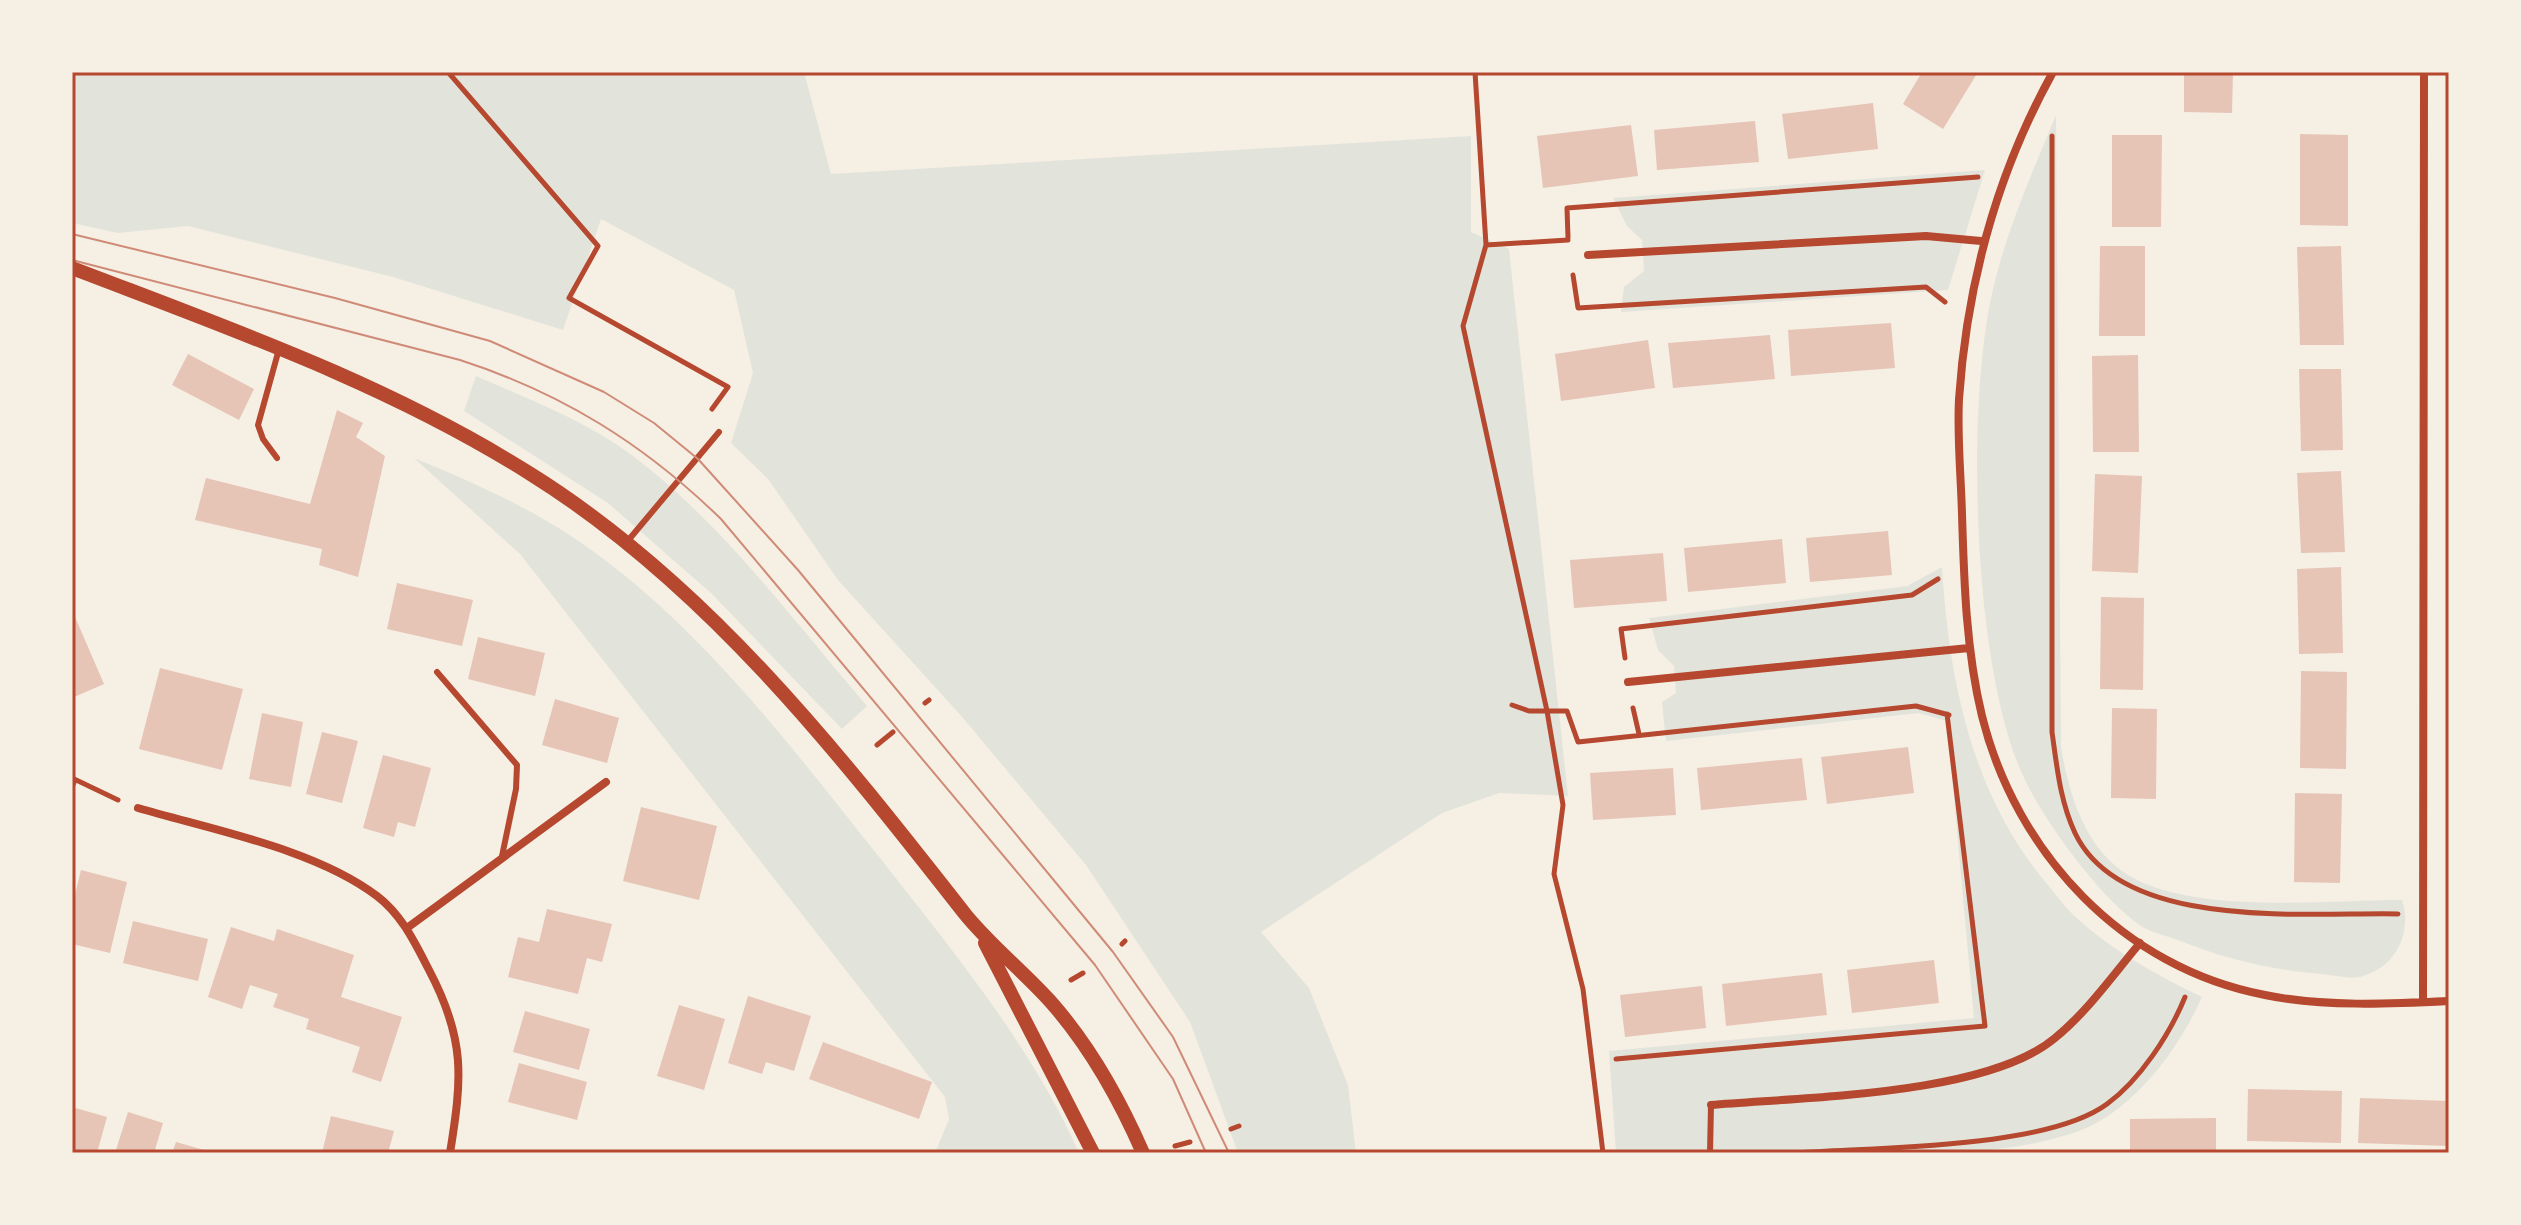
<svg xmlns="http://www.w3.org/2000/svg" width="2521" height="1225" font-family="'Alegreya Sans',sans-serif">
  <rect width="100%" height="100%" fill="#f6efe4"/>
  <!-- green -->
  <path fill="#e2e4dc" d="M72 72H804L831 174 1471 136V232L1509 249 1568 796 1499 793 1442 813 1261 932 1309 988 1348 1085 1356 1153H1238L1190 1022 1086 865 963 718 838 580 768 479 731 443 753 373 734 290 601 219 563 330 393 277 188 226 118 233 72 223Z
    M2056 115 2061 748C2069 792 2083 843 2122 871 2184 916 2326 900 2402 900 2412 932 2397 966 2363 976 2352 980 2333 975 2321 974 2270 970 2222 958 2175 939 2164 935 2150 932 2141 926 2101 899 2046 824 2025 780 1972 672 1965 401 1994 285 2008 226 2033 171 2056 115Z
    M1985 170 1948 290 1621 312 1624 287 1644 271 1642 240 1627 226 1613 198Z
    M476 376C524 397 575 417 619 446 714 512 792 619 867 706L842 729 711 593 608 503 464 411Z
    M414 458C468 480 522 504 571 536 695 618 788 743 880 858 952 950 1031 1045 1079 1153H935L949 1119 945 1097 520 554Z
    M1942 567C1949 681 1972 795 2047 884 2057 896 2067 910 2079 920 2116 953 2158 976 2202 997 2179 1049 2132 1113 2076 1132 2003 1157 1923 1153 1847 1153 1770 1153 1693 1153 1616 1153L1609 1051 1974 1018 1947 721 1919 713 1666 741 1662 702 1676 693 1674 666 1658 650 1649 618 1907 586Z"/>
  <!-- building -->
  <path fill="#e6c5b7" d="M1922 72H1978L1943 129 1903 104Z
    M2184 72H2233L2232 113 2184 112Z
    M1873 103 1878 149 1788 159 1782 114Z
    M1755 121 1759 162 1657 170 1654 130Z
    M1631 125 1638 176 1543 188 1537 136Z
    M2300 134 2348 135V226L2300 225Z
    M2112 135H2162L2161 227H2112Z
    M2100 246H2145V336H2099Z
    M2341 246 2344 345H2300L2297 247Z
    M1891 323 1895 368 1791 376 1788 330Z
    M1770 335 1775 379 1673 388 1668 343Z
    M1648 340 1655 388 1561 401 1555 354Z
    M188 354 254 389 239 420 172 385Z
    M2138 355 2139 452H2093L2092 356Z
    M2299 369H2341L2343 450 2301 451Z
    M337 410 363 423 356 437 385 456 358 577 319 565 322 549 195 520 206 478 310 504Z
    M2341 471 2345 552 2301 553 2297 473Z
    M2095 474 2142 476 2138 573 2092 571Z
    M1888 531 1892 575 1810 582 1806 538Z
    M1782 539 1786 583 1688 592 1684 548Z
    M1663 553 1667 601 1574 608 1570 560Z
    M2341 567 2343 653 2299 654 2297 569Z
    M397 583 473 600 462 646 387 629Z
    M2101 597 2144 598 2143 690 2100 689Z
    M72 610 104 684 72 698Z
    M478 637 545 653 535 696 468 679Z
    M160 668 243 689 222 770 139 749Z
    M2301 671 2347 672 2346 769 2300 768Z
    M555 699 619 718 607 763 542 745Z
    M2112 708 2157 709 2156 799 2111 798Z
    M262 713 303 722 291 787 249 779Z
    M322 732 358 741 342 803 306 794Z
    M1908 747 1914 793 1827 804 1821 757Z
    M383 755 431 768 415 827 398 822 394 837 363 828Z
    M1802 758 1807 800 1701 810 1697 768Z
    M1673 768 1676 815 1593 820 1590 773Z
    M2295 793 2342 794 2340 883 2294 882Z
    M641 807 717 826 699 900 623 881Z
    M81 870 127 882 110 953 72 944V907Z
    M547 909 612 924 602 962 587 958 578 994 508 977 518 937 539 942Z
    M133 921 208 939 198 981 123 963Z
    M231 927 274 941 277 929 354 955 341 997 402 1017 381 1082 352 1072 360 1047 306 1029 309 1019 273 1007 278 994 250 985 242 1009 208 997Z
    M1934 960 1939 1003 1852 1013 1847 970Z
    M1822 973 1827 1015 1726 1026 1722 984Z
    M1702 986 1706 1028 1625 1037 1620 995Z
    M748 996 811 1016 794 1071 766 1062 762 1074 728 1063Z
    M679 1005 725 1019 704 1090 657 1076Z
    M525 1011 590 1029 579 1070 513 1052Z
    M823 1042 932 1082 919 1119 809 1079Z
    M519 1063 587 1082 577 1120 508 1102Z
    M2248 1089 2342 1091 2341 1143 2247 1141Z
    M2360 1098 2449 1101V1146L2358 1143Z
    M72 1107 107 1117 97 1153H72Z
    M128 1112 163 1123 154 1153H115Z
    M331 1116 394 1131 388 1153H322Z
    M2216 1118V1153H2130V1119Z
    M176 1142 211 1152V1153H172Z"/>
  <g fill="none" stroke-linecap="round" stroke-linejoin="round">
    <!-- path -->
    <path stroke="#b5482f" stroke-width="5" d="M448 72 598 246 569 298 728 387 712 409
      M1475 72 1486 245 1463 326 1547 711 1563 805 1554 874 1583 989 1603 1153
      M2052 136V732C2057 767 2060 801 2075 833 2122 932 2307 912 2398 914
      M1568 238 1567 208 1978 177
      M1486 245 1568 240
      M1573 275 1578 308 1926 287 1945 302
      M1625 658 1621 629 1912 595 1938 579
      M925 703 929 700
      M1512 705 1529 711H1567L1578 742 1916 706 1949 715
      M1633 708 1639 734
      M877 745 893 732
      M72 778 118 800
      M72 787 75 780
      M1122 944 1125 941
      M1071 980 1083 973
      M1616 1059 1985 1026 1947 714
      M1231 1129 1239 1126
      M1175 1146 1190 1142
      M1797 1153C1876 1147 2046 1149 2107 1104 2140 1080 2170 1034 2185 997"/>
    <!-- service -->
    <path stroke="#b5482f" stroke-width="6" d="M277 458 263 439 258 425 279 349
      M626 543 719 432
      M437 672 517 765 516 789 502 856
      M1710 1153 1711 1105"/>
    <!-- minor -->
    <path stroke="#b5482f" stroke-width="8" d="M2053 72C1996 175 1967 282 1959 399 1957 437 1961 476 1962 514 1964 581 1966 650 1982 716 2016 853 2123 968 2265 995 2323 1007 2390 1004 2449 1001
      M1588 255 1926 236 1981 241
      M1628 682 1969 648
      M138 808C213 830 315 849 377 896 402 915 415 943 429 970 466 1040 462 1078 450 1153
      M407 928 606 782
      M2423 1002 2424 72
      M1711 1105C1802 1097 1986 1096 2055 1038 2087 1012 2113 975 2140 943"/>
    <!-- tertiary -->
    <path stroke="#b5482f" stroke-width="14" d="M72 268C228 328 386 383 529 473 706 583 838 752 965 914 991 946 1023 971 1050 1001 1090 1046 1119 1098 1143 1153
      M985 943 1093 1153"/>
    <!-- tram -->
    <path stroke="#cf8b77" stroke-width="2" d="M72 234 335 298 490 341 604 392 654 423 698 459 798 570 1113 952 1173 1037 1229 1153
      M72 260 460 360C562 393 644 444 721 519L1095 965 1173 1079 1206 1153"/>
  </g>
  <!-- border -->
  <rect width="2521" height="1225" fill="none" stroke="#f6efe4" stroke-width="148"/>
  <rect x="74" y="74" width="2373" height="1077" fill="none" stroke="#b5482f" stroke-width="3"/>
</svg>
